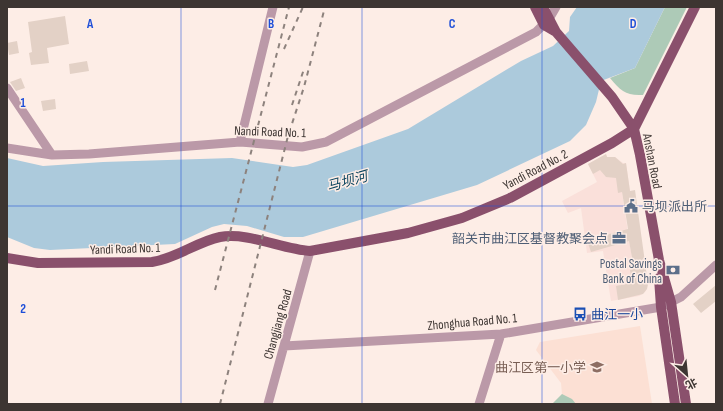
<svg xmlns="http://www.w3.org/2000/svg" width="723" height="411" font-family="'Sofia Sans Condensed','Noto Sans SC',sans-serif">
  <rect width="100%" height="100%" fill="#fdede6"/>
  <!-- commercial -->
  <path fill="#fae0da" d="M606 154 607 157H615L623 163H626L630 191 622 192 632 259 648 284 645 292 639 296 611 301 603 251 587 253 581 208 568 213 562 201 597 182 588 164Z"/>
  <!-- built -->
  <path fill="#fce0d4" d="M640 326 652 404H552L562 394 561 383 536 350 540 342Z"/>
  <!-- green -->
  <path fill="#adcab7" d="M665 7H687L643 95C626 96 621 91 610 78L635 68Z
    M562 394 572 399 576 404H552Z"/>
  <!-- water -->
  <path fill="#accadc" d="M577 7H665L635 68 601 81 596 102 586 125 570 141 477 185 303 237H284L247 226 224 224 212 227 175 244 50 250 34 248 7 237V158L43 166 103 162 232 158 293 167 307 165 408 129 521 61 553 46 569 31 570 17Z"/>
  <!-- building -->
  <path fill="#e3d1c6" d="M65 16 69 44 47 48 49 63 31 65 29 53 32 52 28 22Z
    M17 41 19 53 9 55 7 43Z
    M87 61 89 71 70 74 69 64Z
    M21 78 25 88 16 91 10 82Z
    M55 99 56 109 43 111 41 101Z
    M606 154 607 157H615L623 164 626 163 630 191 635 190 648 284 647 289 643 294 618 300 616 286 632 283 630 270 634 269 629 241 591 252 587 240 628 229 622 192 618 193 616 178 606 177 600 170 593 174 588 164Z
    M716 285V301L701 313 693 304Z"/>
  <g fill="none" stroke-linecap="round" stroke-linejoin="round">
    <!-- minor -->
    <path stroke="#bb99a8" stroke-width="9" d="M7 88 52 155
      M240 142 273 7
      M7 148 52 155 89 154 240 142 302 147 326 142 536 32 549 19 556 7
      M284 346 501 334 661 307 681 297 716 265
      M268 404 310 251
      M479 404 501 334"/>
    <!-- major -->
    <path stroke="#8a506c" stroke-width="10" d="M535 7 544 25 556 32
      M543 7 556 32 612 97 634 129 640 155 659 260 671 302 686 404
      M7 258 38 263 152 262C178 258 196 242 220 237 248 232 282 249 310 251L408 233 462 218 510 198 612 143 634 129 695 7
      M659 278 661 307 675 404"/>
    <!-- rail -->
    <path stroke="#8d827d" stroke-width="2" stroke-dasharray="5 5" stroke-linecap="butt" d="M284 49 303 7
      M292 105 304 69
      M215 290 289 7
      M220 404 288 136 304 87 325 7"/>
  </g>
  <!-- grid -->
  <path fill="none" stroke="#1d4ed8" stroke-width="1" stroke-opacity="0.55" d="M181 7V404M362 7V404M542 7V404M7 206H716"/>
  <!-- icons -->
  <defs>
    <g id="civic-bare" transform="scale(1.08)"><path d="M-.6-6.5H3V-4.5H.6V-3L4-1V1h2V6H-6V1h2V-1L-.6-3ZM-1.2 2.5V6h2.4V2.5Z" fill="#5c6f8a" stroke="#fdede6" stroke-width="2.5" paint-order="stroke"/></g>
    <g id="office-bare" transform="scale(1.08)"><path d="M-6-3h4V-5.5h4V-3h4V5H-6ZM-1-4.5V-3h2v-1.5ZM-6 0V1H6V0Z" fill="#5c6f8a" stroke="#fdede6" stroke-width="2.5" paint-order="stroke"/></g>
    <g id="bank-bare" transform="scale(1.08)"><path d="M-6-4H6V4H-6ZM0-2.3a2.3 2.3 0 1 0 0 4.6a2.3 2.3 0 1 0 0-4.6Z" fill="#5c6f8a" stroke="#fdede6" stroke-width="2.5" paint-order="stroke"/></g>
    <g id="bus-bare" transform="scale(1.08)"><path d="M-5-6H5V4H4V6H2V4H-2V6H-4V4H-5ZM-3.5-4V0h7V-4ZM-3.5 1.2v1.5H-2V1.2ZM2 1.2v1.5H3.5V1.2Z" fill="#1a4fb4" stroke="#fdede6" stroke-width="2.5" paint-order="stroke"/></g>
    <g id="school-bare" transform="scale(1.08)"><path d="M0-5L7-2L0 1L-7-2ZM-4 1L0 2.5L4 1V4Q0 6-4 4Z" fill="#8d6e63" stroke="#fdede6" stroke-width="2.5" paint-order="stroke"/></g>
  </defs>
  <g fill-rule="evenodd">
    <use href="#civic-bare" x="631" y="206"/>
    <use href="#office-bare" x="619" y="238"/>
    <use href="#bank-bare" x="673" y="270"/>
    <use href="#bus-bare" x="580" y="314"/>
    <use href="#school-bare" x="597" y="367"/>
  </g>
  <g text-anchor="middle" stroke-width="3" stroke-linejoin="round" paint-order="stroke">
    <!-- street labels -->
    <g font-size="13" fill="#3d3532" stroke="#fdede6">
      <text transform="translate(270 131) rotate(2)" y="5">Nandi Road No. 1</text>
      <text transform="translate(653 161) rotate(79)" y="5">Anshan Road</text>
      <text transform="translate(535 169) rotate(-28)" y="5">Yandi Road No. 2</text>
      <text transform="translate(125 248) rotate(-2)" y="5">Yandi Road No. 1</text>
      <text transform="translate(472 321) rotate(-5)" y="5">Zhonghua Road No. 1</text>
      <text transform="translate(277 324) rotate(-74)" y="5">Changjiang Road</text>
    </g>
    <!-- service labels -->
    <g font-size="13" fill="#4e5e75" stroke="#fdede6" text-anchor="end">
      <text x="642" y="211" text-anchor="start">马坝派出所</text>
      <text x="608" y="243">韶关市曲江区基督教聚会点</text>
      <text x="662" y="268">Postal Savings<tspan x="662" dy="15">Bank of China</tspan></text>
    </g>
    <!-- transit labels -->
    <g font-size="13" fill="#164399" stroke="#fdede6" text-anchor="start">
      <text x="591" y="319">曲江一小</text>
    </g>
    <!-- education labels -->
    <g font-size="13" fill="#785e54" stroke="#fdede6" text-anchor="end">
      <text x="586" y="372">曲江区第一小学</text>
    </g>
    <!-- water labels -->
    <g font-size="14" font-style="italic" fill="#0c455f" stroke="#fdede6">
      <text transform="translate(347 181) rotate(-16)" y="5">马坝河</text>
    </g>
  </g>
  <g font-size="13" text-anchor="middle" font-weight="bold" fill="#1d4ed8" stroke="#fdede6" stroke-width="3" stroke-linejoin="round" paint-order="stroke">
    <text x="90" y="28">A</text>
    <text x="271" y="28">B</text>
    <text x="452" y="28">C</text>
    <text x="633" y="28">D</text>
    <text x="23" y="107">1</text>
    <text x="23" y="313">2</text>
  </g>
  <!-- border -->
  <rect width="723" height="411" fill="none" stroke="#3d3532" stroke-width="16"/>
  <!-- north arrow -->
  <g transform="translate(687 375) rotate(153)" stroke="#fdede6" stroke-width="3" paint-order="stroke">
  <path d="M0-3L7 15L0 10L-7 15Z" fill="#3d3532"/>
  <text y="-6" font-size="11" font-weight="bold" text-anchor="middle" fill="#3d3532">北</text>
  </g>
</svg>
